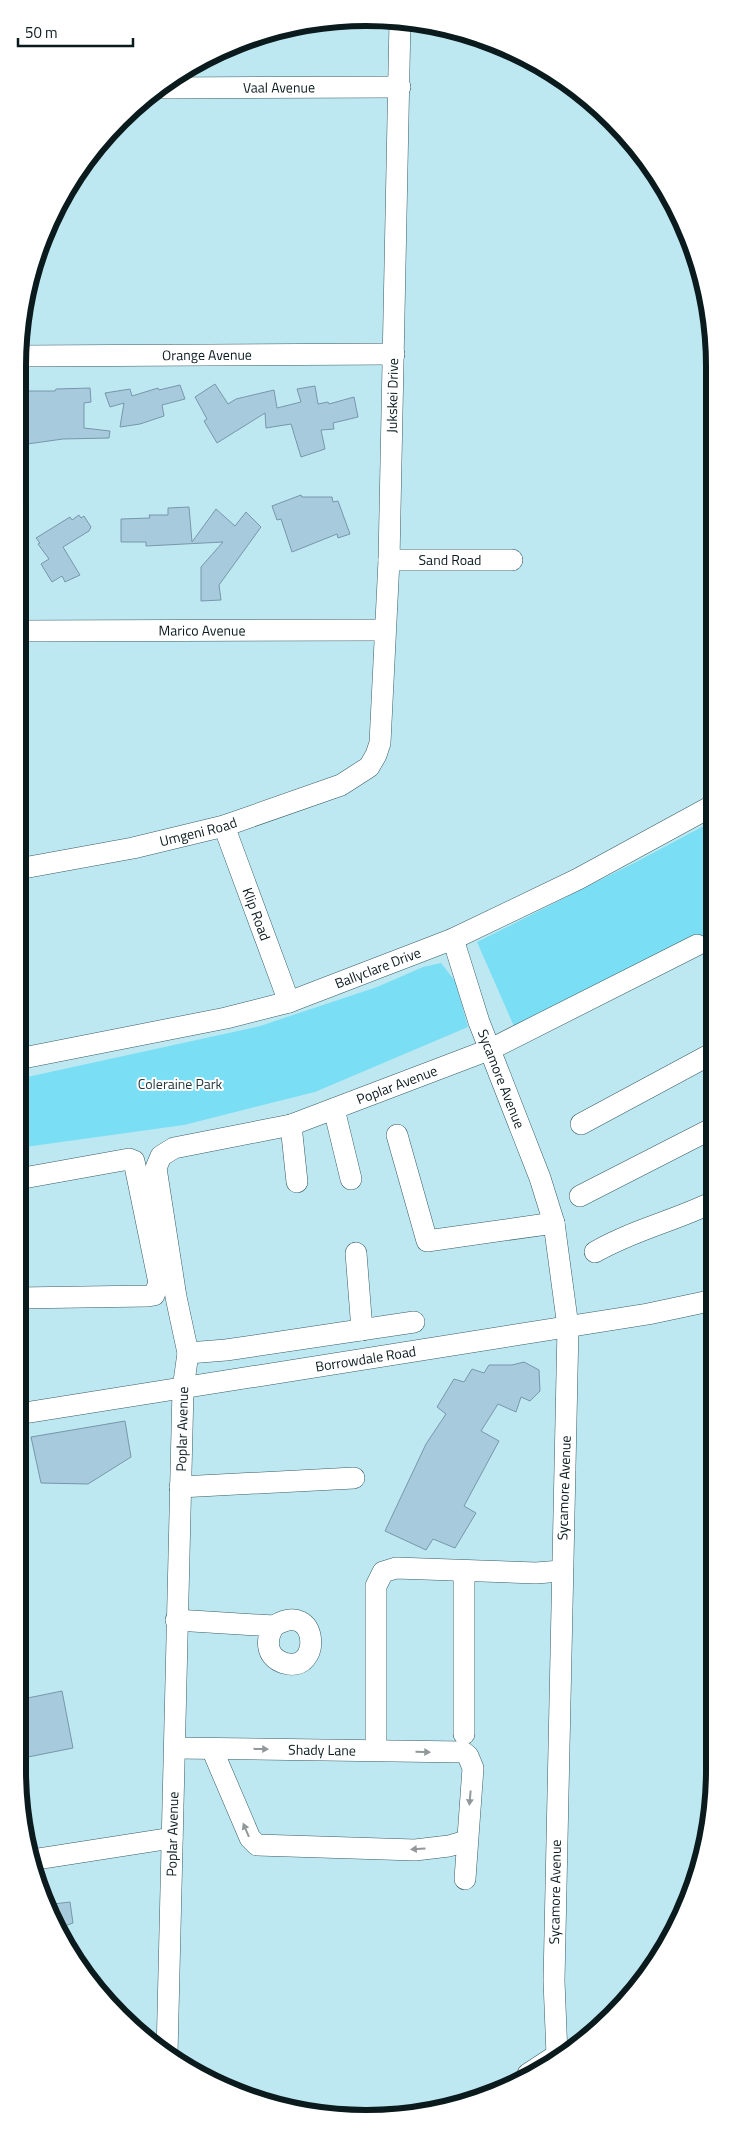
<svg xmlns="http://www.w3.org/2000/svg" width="732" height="2136" font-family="'Titillium Web',sans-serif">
  <rect width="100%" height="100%" fill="#bee8f1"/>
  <!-- green -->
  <path fill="#7adff4" d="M630 139 679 212 690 249Z
    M713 821V933L516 1031 477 942 636 862Z
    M441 963 455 981 468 1027 315 1092 184 1125 18 1148V1079L260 1026 377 987 423 967Z"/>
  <!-- building -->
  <path fill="#a8cadd" stroke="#7797aa" d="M215 384 228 404 236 399 274 390 277 408 301 402 297 389 315 386 318 404 328 402 329 404 354 397 358 417 333 423 334 429 321 430 325 449 301 457 291 424 266 428 265 413 217 443 204 421 207 419 195 397Z
    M180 385 185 399 162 405 164 416 140 424 120 427 124 403 110 407 105 393 130 389 132 396 158 388 159 390Z
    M90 388 91 402 84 403V428L110 431 109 438 63 439 20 445V424L26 423 25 391H55L56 389Z
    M301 495 302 497H332L333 502 338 501 350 534 338 538 337 534 292 552 281 519 277 520 272 506Z
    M189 507 192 542 216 509 235 526 246 512 261 527 219 585 221 600 201 601V567L223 542 146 546V542H121V519L150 518 149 515H168V508Z
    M79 515 81 518 84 516 91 527 89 531 63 547 80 575 65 582 62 576 52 582 41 564 49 559 38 544 40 543 36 538 70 517 72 520Z
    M524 1362 539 1370 540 1391 530 1401 521 1397 516 1412 498 1404 481 1431 499 1441 464 1506 476 1513 455 1548 433 1539 426 1550 385 1531 426 1444 446 1414 437 1407 454 1379 464 1382 472 1369 484 1373 489 1365H512Z
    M125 1421 131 1457 88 1484 41 1483 31 1437Z
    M62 1691 73 1748 18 1759V1700Z
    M70 1902 73 1923 59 1928 45 1905Z"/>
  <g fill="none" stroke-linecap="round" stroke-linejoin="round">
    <!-- minor casing -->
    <g stroke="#375d65" stroke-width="22">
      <g id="minor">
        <path id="s1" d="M158 88 400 87"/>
        <path id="s2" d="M19 356 394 354"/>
        <path id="s3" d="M389 560H512"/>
        <path id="s4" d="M18 631 385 630"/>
        <path id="s5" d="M224 826 289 1002"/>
        <path id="s6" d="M18 869 133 848 224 826 341 785 369 767 376 755 380 743 389 560 400 20"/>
        <path id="s7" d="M453 939 479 1022 540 1178 554 1223 568 1327 554 1981 557 2055"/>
        <path id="s8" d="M18 1059 226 1018 289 1002 453 939 578 879 712 806"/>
        <path d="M334 1109 351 1179"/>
        <path d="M581 1124 713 1053"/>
        <path d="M291 1125 297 1182"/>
        <path d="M397 1135 427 1241 554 1223"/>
        <path d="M18 1179 129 1159 134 1161 159 1283 154 1295 148 1296 18 1298"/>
        <path d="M580 1196 713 1128"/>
        <path d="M595 1252C633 1230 674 1221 713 1202"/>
        <path d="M356 1253 362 1330"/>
        <path d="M188 1353 226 1350 414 1322"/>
        <path id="s9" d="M18 1414 648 1314 714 1300"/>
        <path d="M180 1487 354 1478"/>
        <path d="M176 1620 274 1626C319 1598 323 1675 284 1663 266 1657 265 1640 274 1626"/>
        <path d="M464 1734V1571"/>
        <path d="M376 1739V1586L383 1572 396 1568 536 1573 561 1571"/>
        <path id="s10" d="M176 1748 463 1752 468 1756 473 1768 465 1879"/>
        <path d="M212 1749 250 1838 257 1845 415 1850 449 1846 466 1841"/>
        <path d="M31 1860 172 1838"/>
        <path id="s11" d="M167 2055 183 1389 188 1353 176 1297 156 1168 161 1156 174 1148 291 1125 491 1049 697 945"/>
        <path d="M528 2074 557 2055 569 2052"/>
      </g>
    </g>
    <!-- minor -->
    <use href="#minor" stroke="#fff" stroke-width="21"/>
  </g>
  <!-- one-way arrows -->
  <defs><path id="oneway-solid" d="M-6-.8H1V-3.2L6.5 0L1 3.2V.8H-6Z" transform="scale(1.25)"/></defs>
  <g fill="#919899">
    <use href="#oneway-solid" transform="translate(261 1749) rotate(1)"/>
    <use href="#oneway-solid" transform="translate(423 1752) rotate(1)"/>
    <use href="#oneway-solid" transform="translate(470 1798) rotate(95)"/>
    <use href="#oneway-solid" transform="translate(246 1830) rotate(-113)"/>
    <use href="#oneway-solid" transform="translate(418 1849) rotate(176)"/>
  </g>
  <g text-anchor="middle" stroke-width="4" stroke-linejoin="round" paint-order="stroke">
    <!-- street labels -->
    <g font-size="14" fill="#0a1a1d" stroke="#fff">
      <text dy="5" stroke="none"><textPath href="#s1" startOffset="121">Vaal Avenue</textPath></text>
      <text dy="5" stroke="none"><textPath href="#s2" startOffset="188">Orange Avenue</textPath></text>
      <text dy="5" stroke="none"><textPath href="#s6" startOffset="742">Jukskei Drive</textPath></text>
      <text dy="5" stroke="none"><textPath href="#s3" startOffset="61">Sand Road</textPath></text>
      <text dy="5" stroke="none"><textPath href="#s4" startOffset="184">Marico Avenue</textPath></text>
      <text dy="5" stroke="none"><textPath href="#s6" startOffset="184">Umgeni Road</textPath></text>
      <text dy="5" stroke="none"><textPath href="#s5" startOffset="94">Klip Road</textPath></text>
      <text dy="5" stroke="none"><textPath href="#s8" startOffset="372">Ballyclare Drive</textPath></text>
      <text dy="5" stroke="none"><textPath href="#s7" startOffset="148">Sycamore Avenue</textPath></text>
      <text dy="5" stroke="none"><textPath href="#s11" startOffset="1151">Poplar Avenue</textPath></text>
      <text dy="5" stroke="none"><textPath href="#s9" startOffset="352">Borrowdale Road</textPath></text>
      <text dy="5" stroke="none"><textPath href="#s11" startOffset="626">Poplar Avenue</textPath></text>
      <text transform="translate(564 1488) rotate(-88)" y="5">Sycamore Avenue</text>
      <text dy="5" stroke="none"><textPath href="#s10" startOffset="146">Shady Lane</textPath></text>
      <text dy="5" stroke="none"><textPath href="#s11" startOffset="221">Poplar Avenue</textPath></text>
      <text transform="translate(555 1892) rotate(-89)" y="5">Sycamore Avenue</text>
    </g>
    <!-- park labels -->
    <g font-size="14" fill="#1e353a" stroke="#fff">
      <text x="180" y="1089">Coleraine Park</text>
    </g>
  </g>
  <!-- crop -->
  <path d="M0 0H732V2136H0ZM366 26H366A340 340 0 0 1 706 366V1770A340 340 0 0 1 366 2110H366A340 340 0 0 1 26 1770V366A340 340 0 0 1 366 26Z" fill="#fff" fill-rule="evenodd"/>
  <path fill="none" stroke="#0a1a1d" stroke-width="6" d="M366 26H366A340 340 0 0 1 706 366V1770A340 340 0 0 1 366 2110H366A340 340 0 0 1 26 1770V366A340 340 0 0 1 366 26Z"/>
  <!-- scale -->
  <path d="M18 38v8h115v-8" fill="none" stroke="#0a1a1d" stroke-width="2.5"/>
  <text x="25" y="38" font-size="15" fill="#0a1a1d" stroke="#ffffff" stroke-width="4" paint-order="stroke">50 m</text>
</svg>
